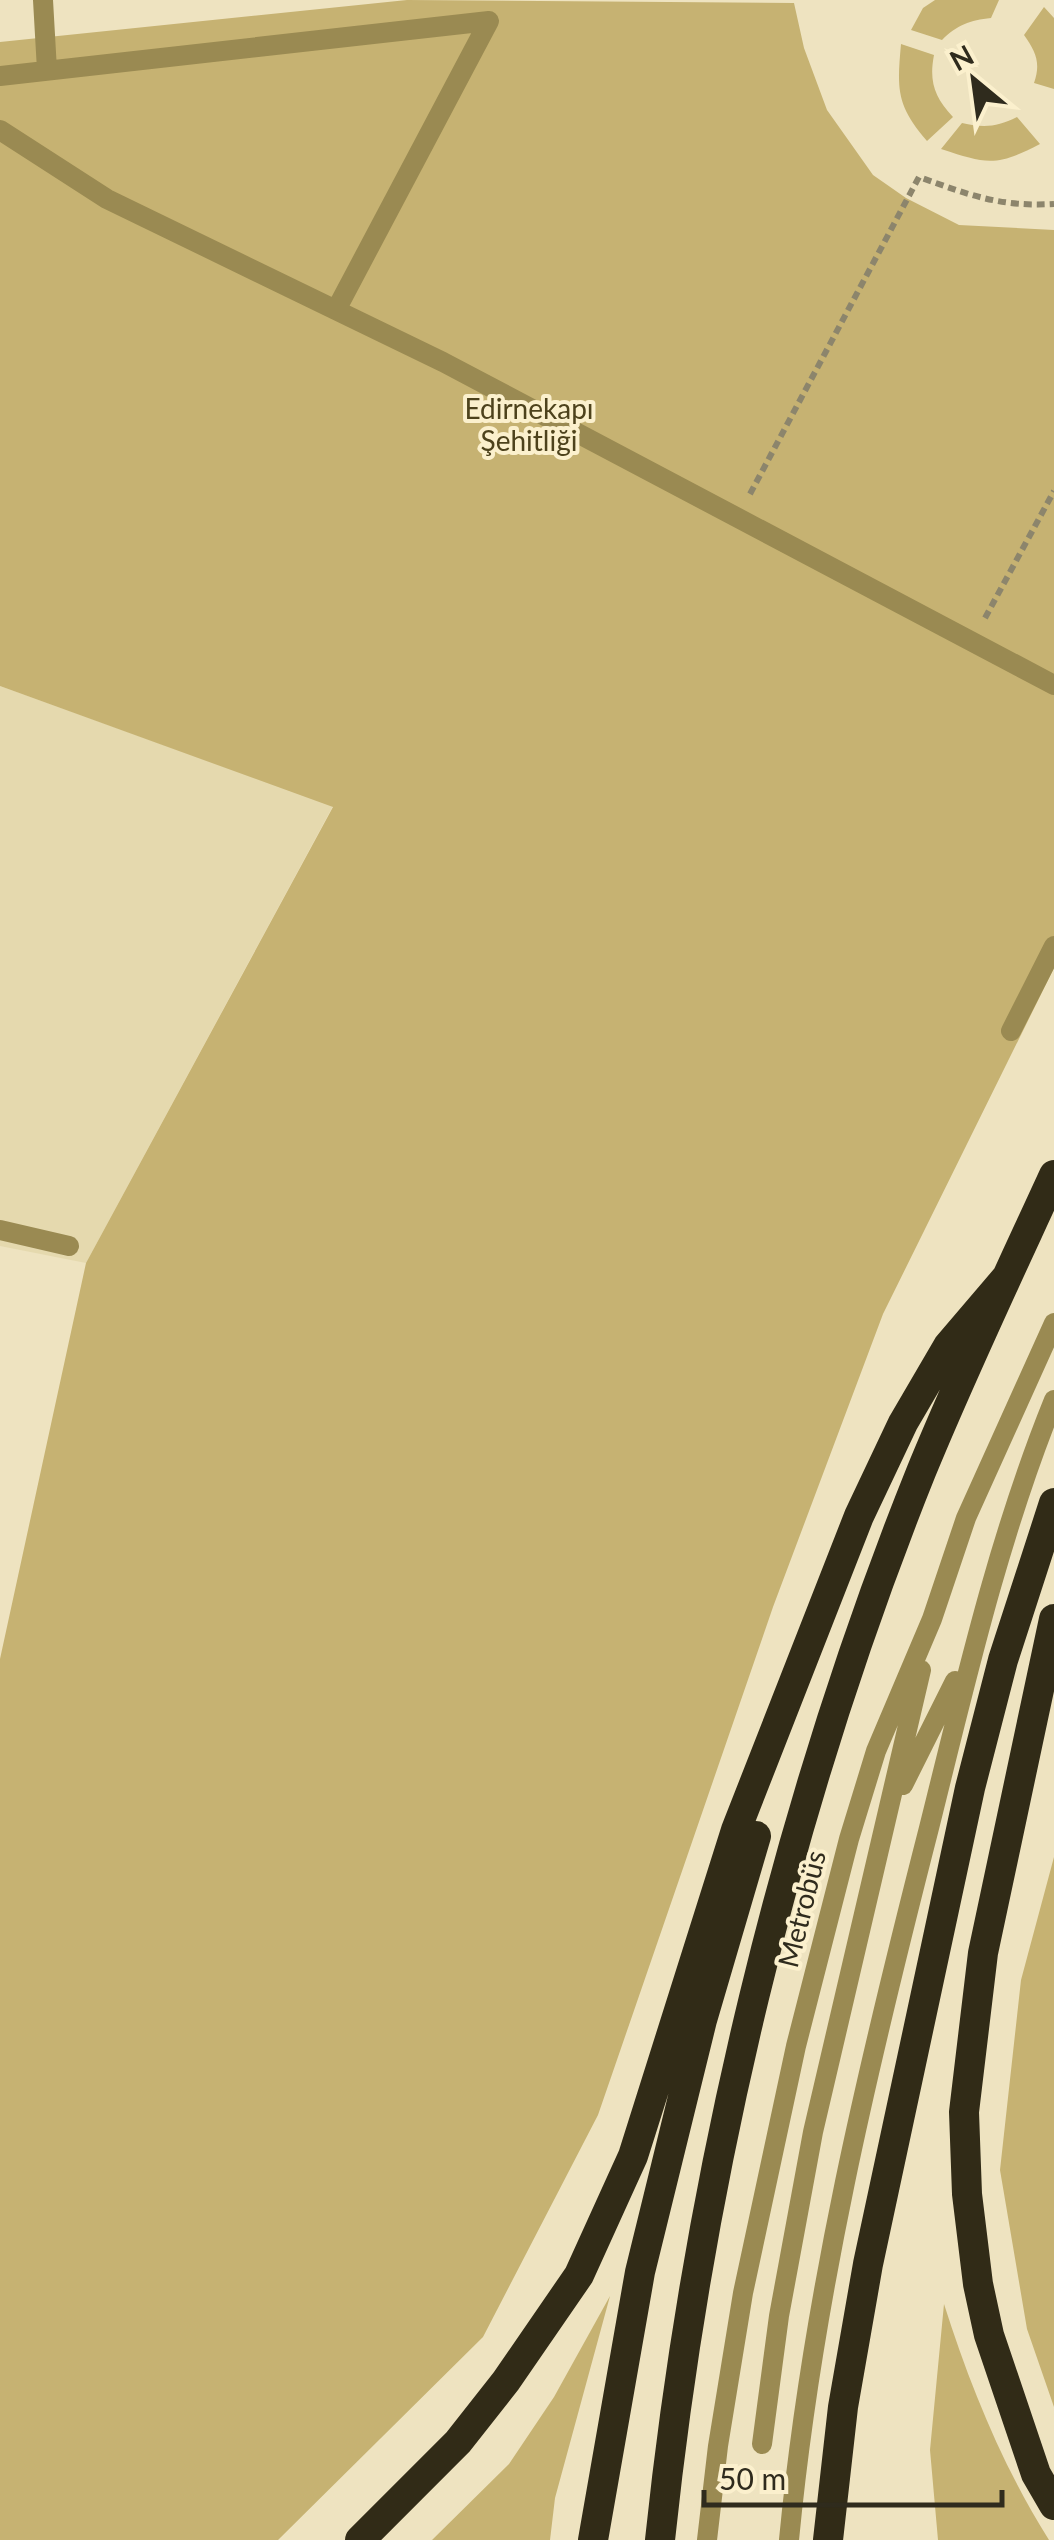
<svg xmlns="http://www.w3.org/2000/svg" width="1054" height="2540" font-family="Lato,sans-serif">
  <rect width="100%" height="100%" fill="#eee3c0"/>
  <!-- built -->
  <path fill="#e5d9ae" d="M0 686 333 806 86 1263 0 1246Z"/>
  <!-- green -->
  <path fill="#c6b272" d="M407 0 794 3 804 48 827 110 873 175 906 198 959 225 1054 230V968L883 1314 773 1607 598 2115 483 2337 278 2540H0V1659L86 1263 333 807 0 686V42Z
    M935 0H999L991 18C970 20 957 25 942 40L911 30 923 8Z
    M1044 7 1054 18V89L1034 83C1041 63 1036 52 1024 35Z
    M901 44 934 55C929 81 934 97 953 117L927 141C896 105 897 89 901 44Z
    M1017 117 1040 144C996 167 987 164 941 149L962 123C984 128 997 127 1017 117Z
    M1054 1857V2407L1027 2329 1000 2170 1021 1980Z
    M610 2296 555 2498 550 2540H432L509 2464 554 2397Z
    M944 2304C970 2386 1003 2467 1049 2540H938L930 2450Z"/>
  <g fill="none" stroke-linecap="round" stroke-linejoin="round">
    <!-- path -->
    <path stroke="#8c856c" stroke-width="6" stroke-dasharray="8 5" stroke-linecap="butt" d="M750 494 919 177C970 195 999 207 1054 204
      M985 618 1054 491"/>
    <!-- lane -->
    <path stroke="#9a8a52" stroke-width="20" d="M43 0 47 70
      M0 76 489 21 336 310
      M0 130 107 199 443 362 1054 685
      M1011 1031 1054 946
      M903 1785 955 1681
      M762 2444 779 2316 813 2132 921 1670
      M707 2540 718 2446 743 2293 796 2046 849 1839 876 1751 932 1619 966 1518 1054 1323
      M789 2540C812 2299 869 2062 929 1828 965 1684 998 1538 1054 1400"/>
    <!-- street -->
    <path stroke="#9a8a52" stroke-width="20" d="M0 1230 69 1246"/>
    <!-- highway -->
    <path stroke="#312b17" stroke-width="30" d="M1054 1619 983 1953 964 2112 967 2194 978 2284 989 2335 1036 2474 1054 2505
      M360 2540 458 2442 506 2381 579 2275 633 2156 736 1830 859 1516 903 1423 948 1346 1006 1278
      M593 2540 640 2272 702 2020 756 1836
      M660 2540C698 2180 786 1808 921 1472 962 1372 1009 1273 1054 1175
      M828 2540 843 2407 868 2264 970 1788 1003 1660 1054 1503"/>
  </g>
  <g text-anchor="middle" stroke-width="8" stroke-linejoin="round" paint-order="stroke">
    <!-- park labels -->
    <g font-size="28" fill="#4d421c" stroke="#fbf0cd">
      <text x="529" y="419">Edirnekapı<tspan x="529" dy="32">Şehitliği</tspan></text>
    </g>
    <!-- street labels -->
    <g font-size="28" fill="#2f2b1d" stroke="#fbf0cd">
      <text transform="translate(802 1909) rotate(-76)" y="10">Metrobüs</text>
    </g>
  </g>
  <!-- north arrow -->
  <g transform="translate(974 80) rotate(331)" stroke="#fbf0cd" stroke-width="8" paint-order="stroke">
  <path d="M0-8L18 38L0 25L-18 38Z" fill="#2f2b1d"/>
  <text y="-15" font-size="28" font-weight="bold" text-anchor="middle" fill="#2f2b1d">N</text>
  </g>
  <!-- scale -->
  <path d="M704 2490v15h298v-15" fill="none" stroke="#2f2b1d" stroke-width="5"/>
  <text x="719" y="2490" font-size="30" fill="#2f2b1d" stroke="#fbf0cd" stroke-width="8" paint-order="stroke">50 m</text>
</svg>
